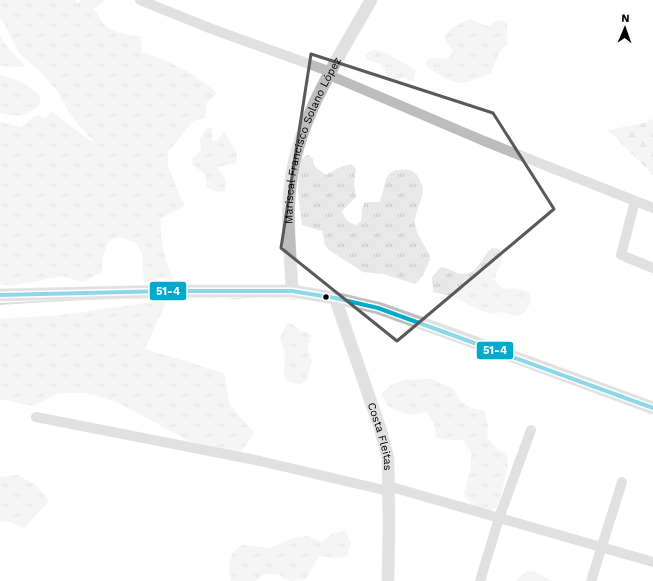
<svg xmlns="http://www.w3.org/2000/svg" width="653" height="581" font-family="'Work Sans',sans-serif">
  <defs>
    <pattern id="grass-tufts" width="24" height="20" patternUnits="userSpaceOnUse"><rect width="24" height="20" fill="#e8e8e8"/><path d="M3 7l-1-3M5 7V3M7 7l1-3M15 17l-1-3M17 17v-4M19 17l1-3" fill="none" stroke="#c5c5c5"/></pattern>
    <pattern id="forest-firs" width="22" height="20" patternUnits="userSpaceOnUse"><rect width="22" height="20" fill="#e8e8e8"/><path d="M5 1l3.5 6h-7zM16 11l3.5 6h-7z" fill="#c5c5c5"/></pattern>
    <pattern id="water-waves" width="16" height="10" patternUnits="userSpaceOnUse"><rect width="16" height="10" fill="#bababa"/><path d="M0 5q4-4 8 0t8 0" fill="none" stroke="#9e9e9e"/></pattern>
  </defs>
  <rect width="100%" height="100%" fill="#fff"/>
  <!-- grass -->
  <path fill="url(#grass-tufts)" d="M0 0H75L78 3 81 0H105L94 9C108 34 115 32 141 37L142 52C171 61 194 73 217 93L207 103 205 118 193 121 168 152V165L179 194 185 206 161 218C159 240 166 260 173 280L161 278 144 283 142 252 135 242 118 237 108 242 102 259V272L83 282 62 276 11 286 0 284V122L21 127 37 115 45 119 51 111 95 144 69 113 58 92 42 73 19 53 3 21 0 20Z
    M471 19 483 25 490 26 495 21 502 20 507 24V44L498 55 491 73C482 76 473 81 464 83 452 84 437 74 427 67L426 61C438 54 440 63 451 56L452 50 444 38C449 28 461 22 471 19Z
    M0 36 10 51 26 67 0 66Z
    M374 50 384 52 416 70 414 80 411 81 402 77 397 82C387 79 386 71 380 64 374 61 369 63 365 56L370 51Z
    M0 75 20 81 38 94 41 103C27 118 18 117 0 113Z
    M208 127 212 128V141L218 140 224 132 237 153 236 163 217 167 226 180 225 191 218 193 207 187 205 174 192 164 193 157 201 151 200 138Z
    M308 155 313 159 314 166 326 175 338 168 351 164 356 169 354 183 356 197 342 211C345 219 348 223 356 225L361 221 362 208 365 202H379C386 192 382 172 397 170 410 168 417 171 421 183 422 184 423 187 423 188 423 201 414 212 415 224 416 238 432 252 430 260 429 263 427 266 426 269 423 275 421 279 415 284L383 274 363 272 329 250 325 245 322 231 302 225C299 202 295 181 302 158Z
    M492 248 499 249C508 263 495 268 495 281L502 288C513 291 530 283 531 301L526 311 517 316 500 312 490 314 479 310 454 297 433 292 432 277 441 267C449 268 455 273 462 274 476 277 485 252 492 248Z
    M167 300 145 349 224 373 230 406 254 432 239 456 189 441 115 401 86 393H59L33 406 0 399V319L62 315Z
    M289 323 295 326 300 331 307 332 312 336 307 349 312 361 306 381 300 384C278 383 285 370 285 356 285 350 281 343 280 337L286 325Z
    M432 379 454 389 460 401 471 408 484 411 488 424 487 437 496 448 507 454 508 467 498 507 485 512 472 506 464 494 471 467V452L463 440H450L436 438 434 424 427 412 413 415 401 412 388 406 381 394 391 385 404 380Z
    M17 475 35 484 49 501 24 528 11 522 0 521V477Z
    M345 530 351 543 347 556 333 558 319 556 305 580 290 581 278 574H264L256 581H231L229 568 232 554 242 545 269 548 294 538 308 536 321 542 332 534Z
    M527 571H533L552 581H516Z"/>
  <!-- forest -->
  <path fill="url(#forest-firs)" d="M653 119V175L608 130 644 123Z"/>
  <!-- water -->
  <path fill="url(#water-waves)" d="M209 296 219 299H226L263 296 295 299V300C285 298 274 297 263 297 245 297 227 302 209 297 139 298 70 300 0 305V303L88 298Z"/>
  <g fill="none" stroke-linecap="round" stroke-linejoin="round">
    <!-- major casing -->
    <g stroke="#dbdbdb" stroke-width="13">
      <g id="major">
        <path id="s1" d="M292 291C291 257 286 221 290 188 297 119 338 59 371 0"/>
        <path d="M0 295 169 291H292L335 298 378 308 449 333 653 408"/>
        <path id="s2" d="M335 298 380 428 388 458 389 526 388 581"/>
      </g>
    </g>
    <!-- minor -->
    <path stroke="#bdbdbd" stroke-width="10" d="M140 0 212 29 331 72
      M329 75 484 141 653 208
      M621 255 635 201
      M626 257 653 268
      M36 417 260 461 388 491
      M388 486 653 562
      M480 581 499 518 531 430
      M591 581 622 482"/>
    <!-- major -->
    <use href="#major" stroke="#bdbdbd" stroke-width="12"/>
    <!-- bus-1 casing -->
    <g stroke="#fff" stroke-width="7">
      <path id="bus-1" d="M0 295 169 291H292L335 298 378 308 653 408"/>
    </g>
    <!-- bus-1 -->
    <use href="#bus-1" stroke="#00a9ce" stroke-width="4"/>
  </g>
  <!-- marked area -->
  <path d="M0 0H653V581H0ZM311 54 493 113 554 209 397 341 281 248Z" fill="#fff" fill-opacity=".55" fill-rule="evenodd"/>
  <path fill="none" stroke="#595959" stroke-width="3" stroke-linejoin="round" d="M311 54 493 113 554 209 397 341 281 248Z"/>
  <!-- markers -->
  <circle fill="#000" stroke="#fff" stroke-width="1.5" cx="326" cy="297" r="3.5"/>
  <g text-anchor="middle" stroke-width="4" stroke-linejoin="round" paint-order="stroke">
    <!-- street labels -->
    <g font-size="11" fill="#000" stroke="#fff">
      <text dy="4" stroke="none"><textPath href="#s1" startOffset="155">Mariscal Francisco Solano López</textPath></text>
      <text dy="4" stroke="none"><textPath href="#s2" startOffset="146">Costa Fleitas</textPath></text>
    </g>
  </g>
  <g stroke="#fff" stroke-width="1.5">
    <rect x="149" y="281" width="38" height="20" rx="4" fill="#00a9ce"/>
    <rect x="476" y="341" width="38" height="19" rx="4" fill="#00a9ce"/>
  </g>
  <g font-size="11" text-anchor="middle" font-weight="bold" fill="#fff">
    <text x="168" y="295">51-4</text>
    <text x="495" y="354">51-4</text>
  </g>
  <!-- north arrow -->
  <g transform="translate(625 28) rotate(2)" stroke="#ffffff" stroke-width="3" paint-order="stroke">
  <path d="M0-3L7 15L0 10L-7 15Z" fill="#000000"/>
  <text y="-6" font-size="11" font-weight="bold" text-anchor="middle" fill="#000000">N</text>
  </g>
</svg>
